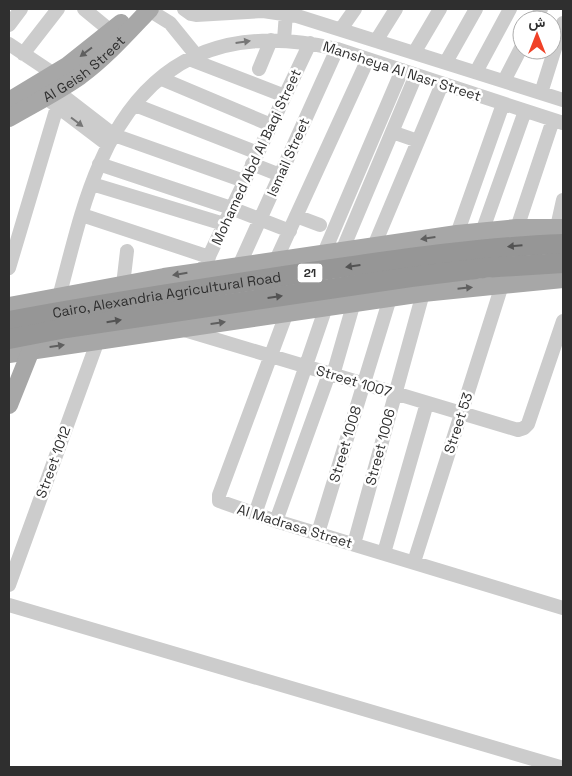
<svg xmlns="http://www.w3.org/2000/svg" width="572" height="776" font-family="'Space Grotesk',Vazirmatn,sans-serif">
  <rect width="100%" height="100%" fill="#fff"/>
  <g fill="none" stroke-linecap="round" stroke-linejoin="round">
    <!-- minor -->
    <path stroke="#ccc" stroke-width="14" d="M84 9 112 32
      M184 9 191 14 196 15 263 11 297 16 563 100
      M149 10 170 23 196 55
      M536 20 541 9
      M9 25 21 9
      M341 29 355 9
      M284 40 286 13
      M376 41 396 9
      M9 44 54 74
      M414 53 440 9
      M23 54 58 9
      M189 59 285 96
      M446 62 476 9
      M259 69 271 40
      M476 72 510 9
      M162 79 271 125
      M504 81 522 46
      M57 91 114 135 244 181
      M541 93 563 23
      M50 101 108 145
      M135 105 258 153
      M392 132 418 141
      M99 164 231 208 290 231
      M252 164 280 175
      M92 184 224 224
      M82 215 209 257
      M296 216 320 225
      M557 227 563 200
      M517 228 553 120
      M482 232 525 111
      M457 234 503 104
      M374 246 442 84
      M342 251 416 75
      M324 253 402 70
      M276 260 368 59
      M239 266 337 49
      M9 268 57 107
      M202 271 310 43
      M123 285 127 251
      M59 297C71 253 81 206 100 163 146 57 227 23 337 49L563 123
      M287 312 219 495V501L276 521 563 608
      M181 329 518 430 524 428 528 424 563 321
      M333 375 354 302
      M255 514 326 307
      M276 521 329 374
      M318 533 390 298
      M354 544 423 293
      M384 553 427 403
      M414 562 502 285
      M9 585 98 340
      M9 605 560 767"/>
    <!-- major -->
    <g stroke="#a7a7a7" stroke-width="18">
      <path d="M9 101 67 66 121 23"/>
      <path id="s1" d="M9 118C33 104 57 92 80 76 106 57 128 32 150 9"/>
      <path d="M9 306 164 277 457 234 517 228H563"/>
      <path d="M9 354 423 293 563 279"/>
      <path d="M9 405 31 350"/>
    </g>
    <!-- highway -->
    <g stroke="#969696" stroke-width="20">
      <path id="s2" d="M9 321C109 302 210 287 311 272 395 260 479 247 563 244"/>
      <path d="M9 339 66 328 411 277 484 268 563 263"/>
    </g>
  </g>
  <!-- one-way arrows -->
  <defs><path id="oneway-solid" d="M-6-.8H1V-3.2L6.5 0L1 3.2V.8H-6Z" transform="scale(1.25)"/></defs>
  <g fill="#767676">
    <use href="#oneway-solid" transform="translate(243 42) rotate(-8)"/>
    <use href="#oneway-solid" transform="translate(77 122) rotate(37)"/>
  </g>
  <g fill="#5f5f5f">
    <use href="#oneway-solid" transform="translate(86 52) rotate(143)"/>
    <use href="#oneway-solid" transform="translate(428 238) rotate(172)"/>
    <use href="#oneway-solid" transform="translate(180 274) rotate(171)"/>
    <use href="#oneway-solid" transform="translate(465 288) rotate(-6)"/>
    <use href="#oneway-solid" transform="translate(218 323) rotate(-8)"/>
    <use href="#oneway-solid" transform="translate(57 346) rotate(-8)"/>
  </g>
  <g fill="#535353">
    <use href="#oneway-solid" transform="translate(515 246) rotate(175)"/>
    <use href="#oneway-solid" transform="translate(353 266) rotate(172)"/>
    <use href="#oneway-solid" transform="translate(275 297) rotate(-8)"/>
    <use href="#oneway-solid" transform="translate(114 321) rotate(-9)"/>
  </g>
  <g text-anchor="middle" stroke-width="5" stroke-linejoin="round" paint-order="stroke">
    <!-- shield labels -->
    <rect fill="#fff" stroke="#6d6d6d" stroke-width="1" x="297.5" y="263.5" width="25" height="19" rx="4"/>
    <g font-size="12" font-weight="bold" fill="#2f2f2f">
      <text x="310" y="277">21</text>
    </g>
    <!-- street labels -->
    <g font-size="14" fill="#2f2f2f" stroke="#fff">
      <text dy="5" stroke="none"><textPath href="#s1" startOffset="90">Al Geish Street</textPath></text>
      <text transform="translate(402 71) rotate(18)" y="5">Mansheya Al Nasr Street</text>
      <text transform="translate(256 157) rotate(-65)" y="5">Mohamed Abd Al Baqi Street</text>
      <text transform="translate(288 157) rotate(-66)" y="5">Ismail Street</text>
      <text dy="5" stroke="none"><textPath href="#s2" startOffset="160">Cairo, Alexandria Agricultural Road</textPath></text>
      <text transform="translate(354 381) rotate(17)" y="5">Street 1007</text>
      <text transform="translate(458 423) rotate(-72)" y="5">Street 53</text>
      <text transform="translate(345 444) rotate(-73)" y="5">Street 1008</text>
      <text transform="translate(380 447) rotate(-75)" y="5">Street 1006</text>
      <text transform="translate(53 462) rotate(-70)" y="5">Street 1012</text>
      <text transform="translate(295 526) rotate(17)" y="5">Al Madrasa Street</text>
    </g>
  </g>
  <!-- border -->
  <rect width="572" height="776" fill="none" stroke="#2f2f2f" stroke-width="20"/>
  <!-- north arrow -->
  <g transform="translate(537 35)"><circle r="24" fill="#ffffff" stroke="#acacac"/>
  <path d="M0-4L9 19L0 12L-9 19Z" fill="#f04127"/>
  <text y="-8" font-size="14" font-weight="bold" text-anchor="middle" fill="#2f2f2f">ش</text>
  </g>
</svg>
